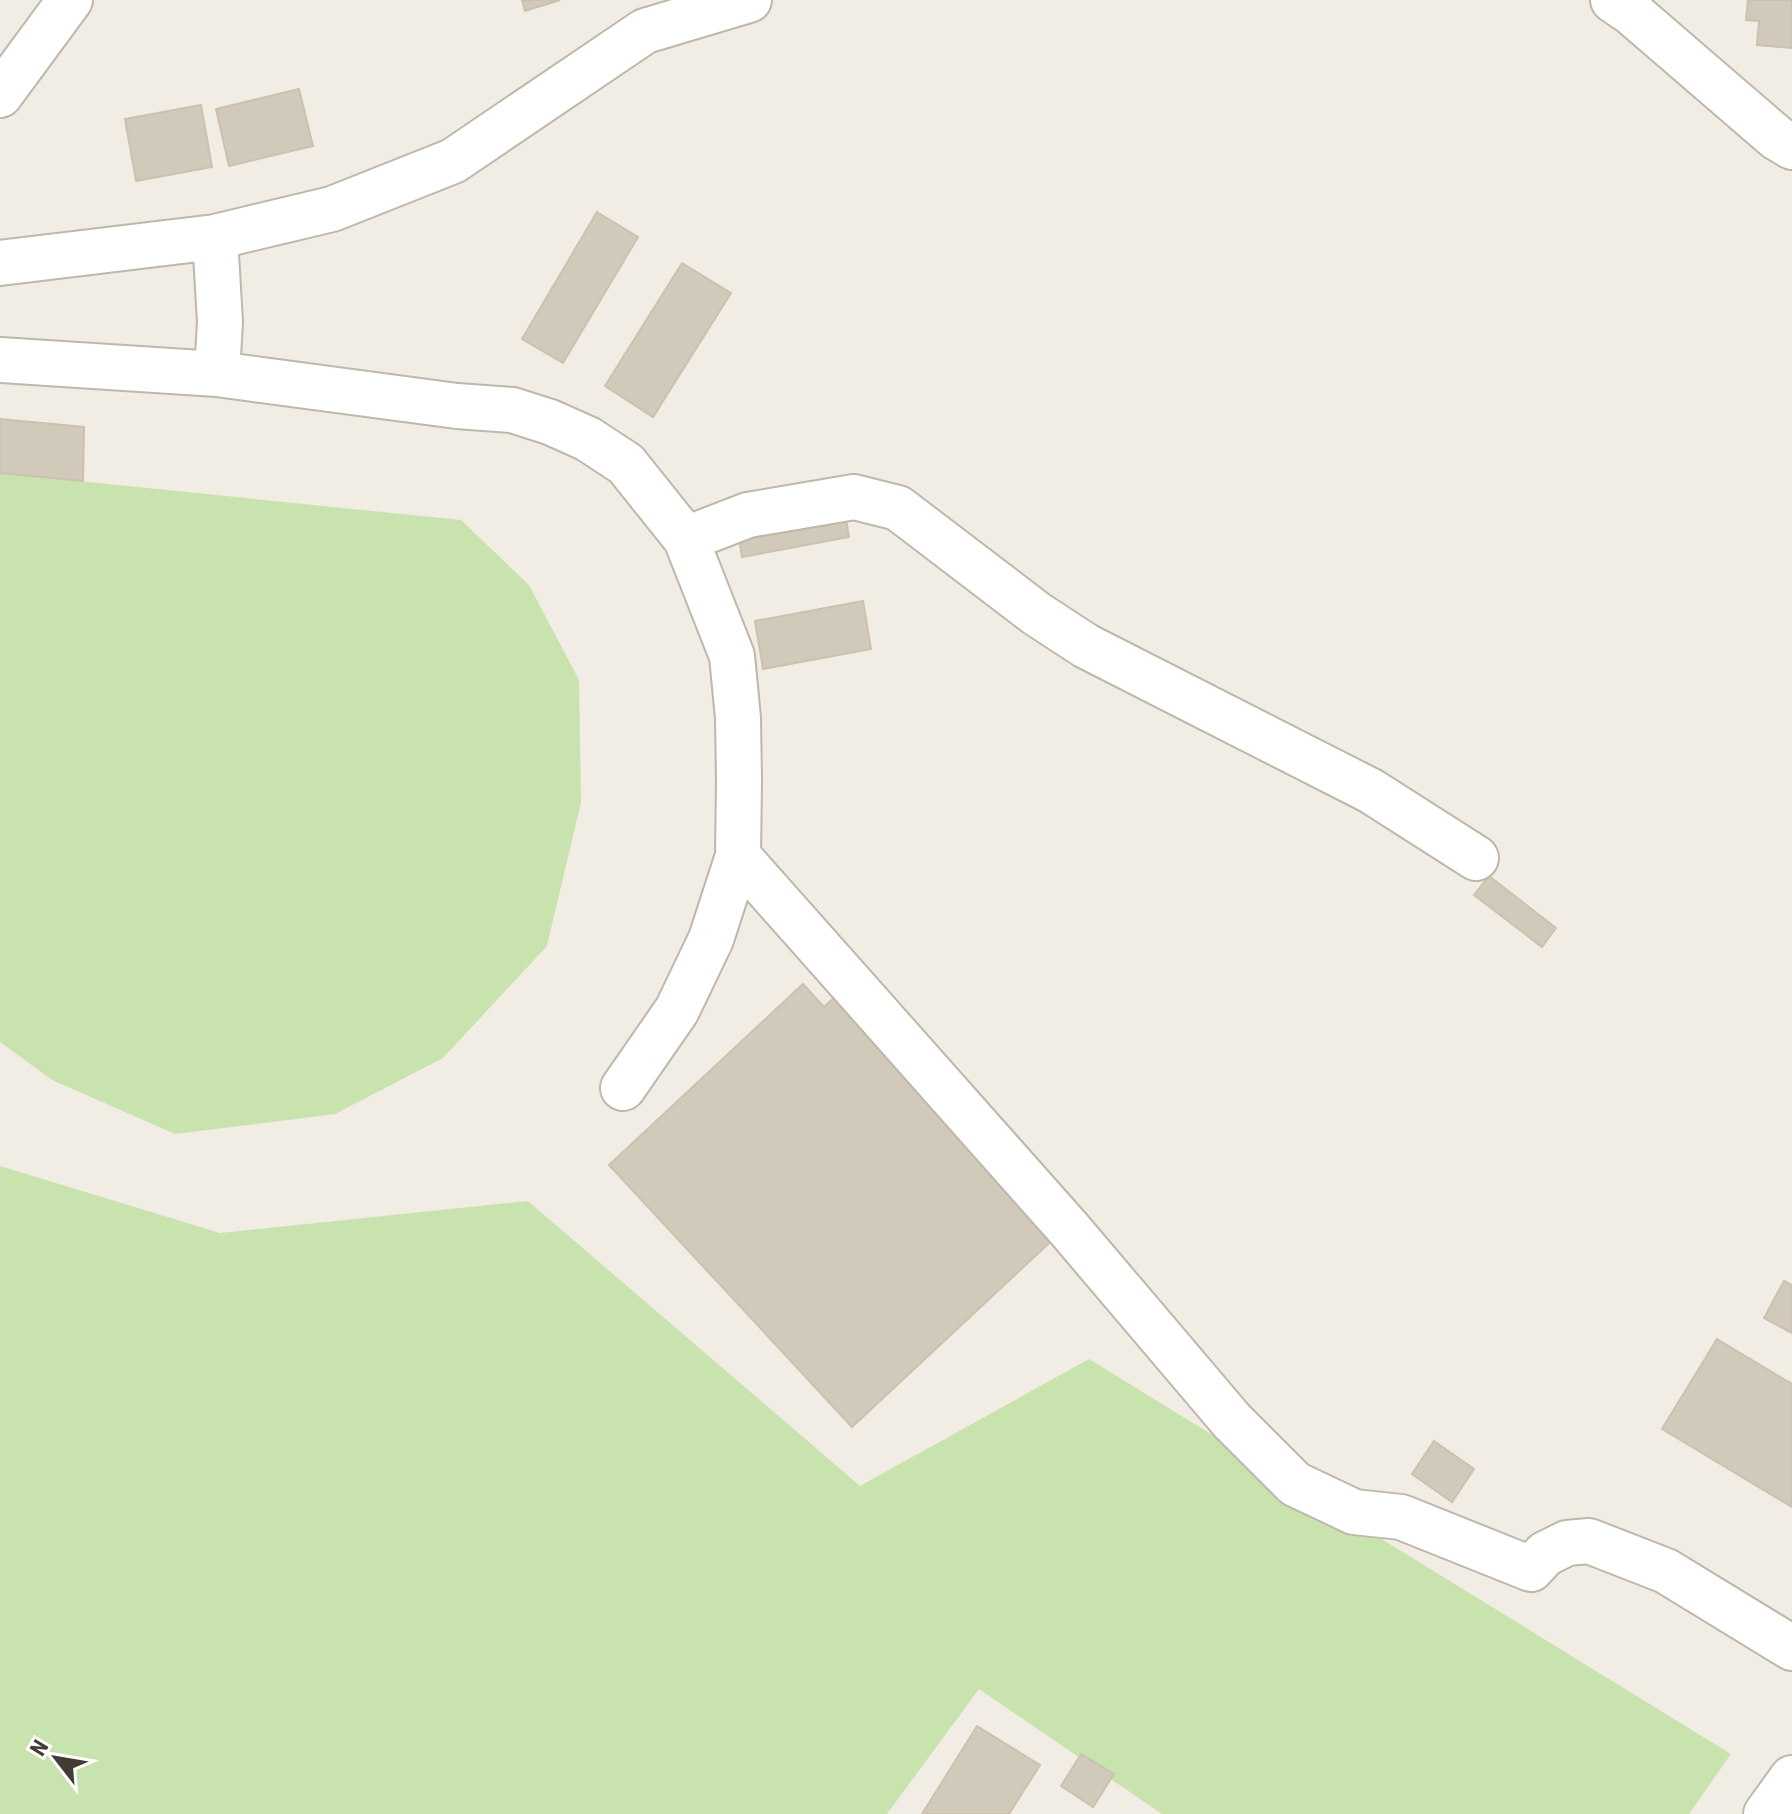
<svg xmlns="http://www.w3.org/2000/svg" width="1792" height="1814" font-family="'Roboto Condensed',sans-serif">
  <rect width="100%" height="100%" fill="#f1ede4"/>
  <!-- green -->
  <path fill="#c9e3af" d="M0 473 461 520 529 585 579 680 581 802 547 946 443 1058 335 1114 175 1134 52 1080 0 1042Z
    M0 1166 220 1233 528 1201 860 1486 1089 1359 1731 1754 1689 1814H1162L979 1689 887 1814H0Z"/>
  <!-- building -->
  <path fill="#d1c9ba" stroke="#ccc1ae" stroke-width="2" d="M522 0H560L525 11Z
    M1748 0H1792V48L1757 45 1759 21 1746 20Z
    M299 89 313 146 229 166 216 109Z
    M201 105 212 167 136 181 125 119Z
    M597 212 638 237 563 363 522 339Z
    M682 263 731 293 653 417 605 386Z
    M0 419 84 427 83 481 0 473Z
    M844 508 849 537 742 557 737 527Z
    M863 601 871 649 763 669 755 621Z
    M1489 876 1556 928 1542 947 1474 895Z
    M803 984 824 1007 839 993 1061 1232 852 1427 609 1165Z
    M1784 1281 1792 1285V1333L1764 1318Z
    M1717 1339 1792 1384V1507L1662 1429Z
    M1434 1441 1474 1469 1452 1502 1412 1474Z
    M977 1726 1040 1765 1009 1814H922Z
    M1081 1754 1114 1774 1093 1807 1061 1786Z"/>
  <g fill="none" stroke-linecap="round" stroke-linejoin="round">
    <!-- minor casing -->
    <g stroke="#beb8aa" stroke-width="48">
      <path id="minor" d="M1613 0 1632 13 1777 138 1792 147
        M0 95 70 0
        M215 237 220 322 217 374
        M0 263 215 237 332 209 453 161 645 31 749 0
        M0 360 217 374 457 406 512 410 550 422 588 439 626 464 686 539 732 656 738 718 739 780 738 856 711 939 677 1010 623 1088
        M686 539 748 515 854 497 898 508 1037 614 1086 646 1371 791 1476 858
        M738 856 1069 1229 1232 1421 1295 1484 1354 1512 1401 1517 1531 1569 1545 1554 1567 1543 1589 1541 1666 1571 1792 1648
        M1766 1814 1792 1778"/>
    </g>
    <!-- minor -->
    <use href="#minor" stroke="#fff" stroke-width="44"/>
  </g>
  <!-- north arrow -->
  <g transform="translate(56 1758) rotate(301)" stroke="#ffffff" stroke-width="6" paint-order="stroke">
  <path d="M0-6L14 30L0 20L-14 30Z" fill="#423d34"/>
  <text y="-12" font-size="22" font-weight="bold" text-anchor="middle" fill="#423d34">N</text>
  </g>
</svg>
